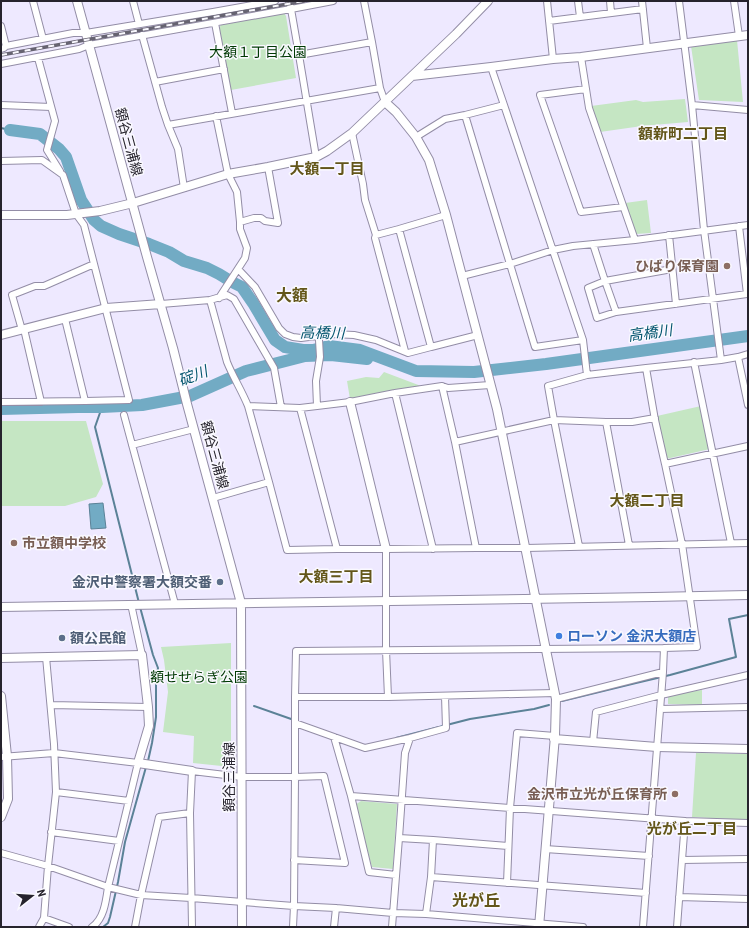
<svg xmlns="http://www.w3.org/2000/svg" width="749" height="928" font-family="'Roboto Condensed','Noto Sans JP',sans-serif">
  <rect width="100%" height="100%" fill="#eee9ff"/>
  <!-- green -->
  <path fill="#c5e6c3" d="M284 13 286 16 296 78 231 90 219 28 221 25Z
    M737 40 743 102 699 100 691 46Z
    M685 99 688 122 642 126 600 132 591 106 636 100 643 102Z
    M647 200 651 233 636 234 625 203Z
    M384 372 421 386 379 393 350 399 347 381 366 377 379 378Z
    M701 406 710 449 666 459 657 416Z
    M1 421H86L103 484 96 497 65 506H2Z
    M231 643V767L193 763 194 736 163 732 168 692 164 660 161 647Z
    M702 690V705L668 704V695Z
    M696 753 748 754V820L692 817Z
    M361 801 397 804 393 869 372 867 355 805Z"/>
  <!-- water -->
  <path fill="#72abc4" stroke="#5b8297" d="M103 503 106 528 91 529 89 504Z"/>
  <g fill="none" stroke-linecap="round" stroke-linejoin="round">
    <!-- stream -->
    <path stroke="#5b8297" stroke-width="2" d="M1 128 10 130
      M102 407 95 427 139 603
      M140 607 153 655 158 668 156 681V717L152 743 148 761
      M562 701 636 683 670 675 736 657 729 619 748 615
      M254 706 294 720
      M396 738 470 719 534 709 549 705
      M103 927 108 923 110 917 118 882 125 842 146 767"/>
    <!-- river -->
    <path stroke="#72abc4" stroke-width="12" d="M10 130 40 134 59 149 66 157 81 200 94 220 101 226 119 234 149 244 169 252 184 261 207 268 219 274 232 282 242 287 253 303 275 340 285 347 303 350H313L329 346 360 350 416 371 474 372 546 364 748 336
      M1 409 78 407H102L142 405 190 396 246 371 305 356 331 355 367 359"/>
    <!-- street casing -->
    <g stroke="#938da6" stroke-width="8">
      <path id="street" d="M33 1 43 39
        M133 1 139 24
        M289 1 291 9 333 1
        M364 1 372 42
        M547 1 553 59
        M578 1 580 17
        M610 1 611 13
        M642 1 647 48
        M734 1 739 36
        M549 21 643 9
        M215 23 232 113
        M1 26 6 46
        M142 35 162 107 168 125
        M1 49 4 48 6 46 73 33H86L213 12 275 1
        M299 55 372 42 380 88 385 102
        M581 57 589 108 635 240
        M38 58 55 121 47 150 60 171
        M1 64 79 49 89 45 291 9 299 55 316 157
        M155 82 224 69
        M586 89 540 95 581 212 623 207
        M1 105 51 107
        M504 105 583 340 587 375 646 368 655 420 665 464
        M692 105 748 110
        M465 115 535 347 583 340
        M216 116 228 174 237 192 240 222 254 218H261L265 221 278 223 268 167
        M352 133 363 184 365 200 376 235 399 229
        M416 137 445 119 465 115 504 105 491 67
        M1 161 42 160 63 175 76 214 84 225 129 400 85 401 1 402
        M184 188 178 149 168 125 380 88
        M446 215 399 229 431 347 478 335
        M376 235 375 238 405 351
        M669 235 676 304
        M593 244 605 281 588 288 597 318 616 312 747 294 739 226
        M238 269 255 287 279 328 285 334 293 337 301 338 332 334 354 335 376 340 408 353 431 347
        M462 276 510 264 553 250 573 246 635 240 748 225
        M219 298 245 258 247 248 240 229V222
        M210 300 227 295 234 299 241 311 274 368 281 407
        M161 304 210 300 227 362C233 377 242 391 248 406L300 408 317 406 350 402 395 393 442 386 455 442
        M616 312 605 281 672 269
        M65 319 85 401
        M24 329 41 402
        M22 330 12 295 35 286H44L94 264
        M748 354 738 357 748 405
        M721 360 738 357
        M694 362 731 543
        M646 368 721 360 704 230 692 105 679 1
        M442 386 448 388 490 385
        M395 393 433 549
        M248 406 269 482
        M317 406 316 381 320 357 319 340
        M124 415 175 604
        M606 422H632L655 418
        M132 445 194 429
        M213 498 269 482 287 550 337 549 300 408
        M579 546 554 420 548 386 587 375
        M476 548H526L748 543
        M337 549H386
        M131 604 142 655
        M664 648 697 647 682 544 665 464 748 446
        M555 693 388 697 386 650V549L476 548 455 442 554 420 606 422 629 545
        M295 697H388
        M556 699 663 672 643 927
        M51 705 148 707
        M660 709 748 707
        M295 723V697L296 651 664 648 663 672
        M334 737 351 796
        M593 742 596 712 661 695 748 675
        M1 757 54 753 138 763 108 887C106 901 104 919 92 927
        M56 792 129 801
        M190 813 192 927
        M51 832 119 841
        M433 840 508 846
        M545 849 649 856
        M1 853 48 866 108 887 141 895 191 898 294 906 336 908 393 913 426 914 583 927
        M294 860 345 863 324 776 295 777V723L365 748 410 738
        M682 860 685 821
        M396 875 369 872 351 796 685 821 748 823
        M431 877 646 893
        M507 883 510 808 517 733 555 736
        M679 897 748 899
        M426 914 431 877 433 840 399 838 405 753 410 738 446 728 445 696
        M44 918 48 866 56 792 54 744 46 657
        M39 927 44 918 69 927
        M135 927 141 895 159 817 190 813 192 771 242 777H295L294 906 293 927
        M334 927 336 908
        M392 927 399 838
        M677 927 682 860 748 859"/>
    </g>
    <!-- secondary casing -->
    <g stroke="#938da6" stroke-width="10">
      <path id="secondary" d="M77 1 147 257 173 348 187 404 241 603 242 927
        M412 76 491 67 553 59 581 57 748 35
        M385 102 396 112 416 137 429 160 446 215 497 409 556 699 555 736 539 927
        M1 215H67L100 211 133 203 228 174 268 167 316 157 327 151 352 133 456 34 488 1
        M1 335 106 308 161 304
        M350 402 386 549
        M1 607 653 597 748 595
        M1 658 142 655 148 707 149 726 138 763 192 771
        M1 696 7 756 8 799 1 817
        M554 739 657 747 748 749"/>
    </g>
    <!-- street -->
    <use href="#street" stroke="#fff" stroke-width="6"/>
    <!-- secondary -->
    <use href="#secondary" stroke="#fff" stroke-width="8"/>
    <!-- rail casing -->
    <g stroke="#666371" stroke-width="3.5">
      <path id="rail" d="M1 55 304 1"/>
    </g>
    <!-- rail -->
    <use href="#rail" stroke="#faf9ff" stroke-width="2" stroke-dasharray="6" stroke-linecap="butt"/>
  </g>
  <!-- markers -->
  <g fill="#8d6e63" stroke="#faf9ff" stroke-width="1.5">
    <circle cx="727" cy="266" r="4"/>
    <circle cx="14" cy="543" r="4"/>
    <circle cx="675" cy="794" r="4"/>
  </g>
  <g fill="#5c6f8a" stroke="#faf9ff" stroke-width="1.5">
    <circle cx="220" cy="582" r="4"/>
    <circle cx="62" cy="638" r="4"/>
  </g>
  <circle fill="#3f7fe0" stroke="#faf9ff" stroke-width="1.5" cx="559" cy="636" r="4"/>
  <g text-anchor="middle" stroke-width="3" stroke-linejoin="round" paint-order="stroke">
    <!-- park labels -->
    <g font-size="14" fill="#003a04" stroke="#faf9ff">
      <text x="258" y="57">大額１丁目公園</text>
      <text x="199" y="682">額せせらぎ公園</text>
    </g>
    <!-- street labels -->
    <g font-size="14" fill="#26232d" stroke="#faf9ff">
      <text transform="translate(129 142) rotate(75)" y="5">額谷三浦線</text>
      <text transform="translate(215 455) rotate(75)" y="5">額谷三浦線</text>
      <text transform="translate(229 777) rotate(-90)" y="5">額谷三浦線</text>
    </g>
    <!-- education labels -->
    <g font-size="14" font-weight="bold" fill="#785e54" stroke="#faf9ff" text-anchor="end">
      <text x="719" y="271">ひばり保育園</text>
      <text x="22" y="548" text-anchor="start">市立額中学校</text>
      <text x="667" y="799">金沢市立光が丘保育所</text>
    </g>
    <!-- service labels -->
    <g font-size="14" font-weight="bold" fill="#4e5e75" stroke="#faf9ff" text-anchor="end">
      <text x="212" y="587">金沢中警察署大額交番</text>
      <text x="70" y="643" text-anchor="start">額公民館</text>
    </g>
    <!-- shop labels -->
    <g font-size="14" font-weight="bold" fill="#366cbe" stroke="#faf9ff" text-anchor="start">
      <text x="567" y="641">ローソン 金沢大額店</text>
    </g>
    <!-- neighbourhood labels -->
    <g font-size="15" font-weight="bold" fill="#63561a" stroke="#faf9ff">
      <text x="683" y="139">額新町二丁目</text>
      <text x="327" y="174">大額一丁目</text>
      <text x="647" y="506">大額二丁目</text>
      <text x="336" y="582">大額三丁目</text>
      <text x="692" y="834">光が丘二丁目</text>
    </g>
    <!-- water labels -->
    <g font-size="15" font-style="italic" fill="#04556f" stroke="#faf9ff">
      <text transform="translate(322 333) rotate(1)" y="5">高橋川</text>
      <text transform="translate(650 333) rotate(-8)" y="5">高橋川</text>
      <text transform="translate(193 376) rotate(-21)" y="5">碇川</text>
    </g>
    <!-- quarter labels -->
    <g font-size="16" font-weight="bold" fill="#63561a" stroke="#faf9ff">
      <text x="292" y="301">大額</text>
      <text x="476" y="906">光が丘</text>
    </g>
  </g>
  <!-- border -->
  <rect width="749" height="928" fill="none" stroke="#26232d" stroke-width="4"/>
  <!-- north arrow -->
  <g transform="translate(32 896) rotate(73)" stroke="#faf9ff" stroke-width="3" paint-order="stroke">
  <path d="M0-3L7 15L0 10L-7 15Z" fill="#26232d"/>
  <text y="-6" font-size="11" font-weight="bold" text-anchor="middle" fill="#26232d">N</text>
  </g>
</svg>
